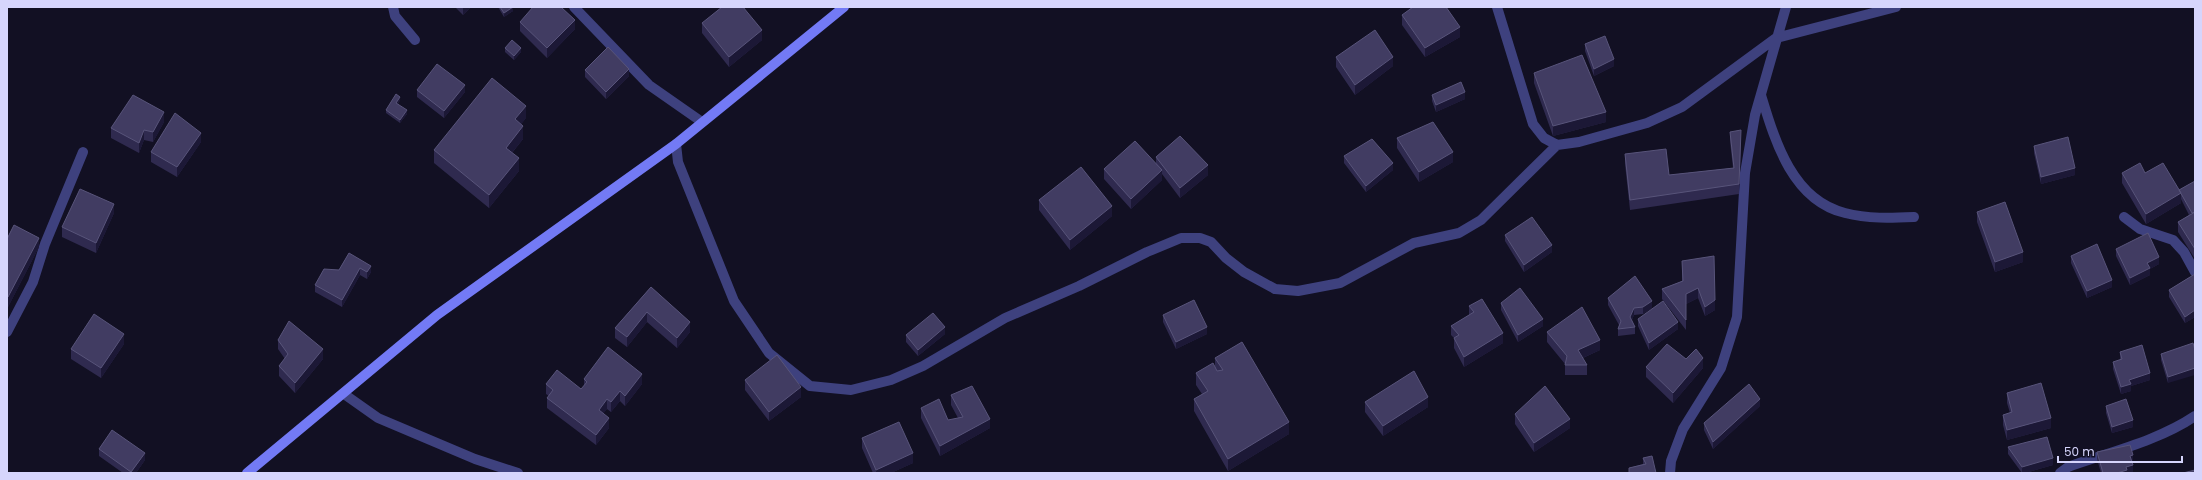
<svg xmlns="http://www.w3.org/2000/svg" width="2202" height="480" font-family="Poppins,sans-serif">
  <rect width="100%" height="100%" fill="#121023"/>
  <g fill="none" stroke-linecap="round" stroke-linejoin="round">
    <!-- street -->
    <path stroke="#3e417e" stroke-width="10" d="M393 7 395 16 415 40
      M574 7 649 85 702 122
      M1497 7 1533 124 1544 138 1557 145 1579 142 1647 123 1682 107 1776 38 1896 7
      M1761 95C1775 141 1792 200 1845 213 1868 219 1891 218 1914 217
      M676 144 678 162 734 301 769 353 810 386 851 390 891 380 923 366 1005 318 1079 286 1147 252 1181 238H1200L1211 242 1226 258 1244 272 1275 289 1298 291 1340 283 1414 243 1459 233 1481 220 1557 145
      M2124 217 2140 229 2173 240 2184 252 2195 272
      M7 332 33 282 45 244 83 152
      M344 394 378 418 475 459 518 473
      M1670 473 1671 461 1683 429 1721 368 1737 317 1745 173 1755 115 1786 7
      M2060 473 2068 467C2110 452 2158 441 2195 416"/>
    <!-- secondary -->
    <path stroke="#737af5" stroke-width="10" d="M247 473 437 315 676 144 844 7"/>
  </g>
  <!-- wall -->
  <path fill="#2f2a4f" d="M455 7H471L463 15Z
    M498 7H513V11L504 17Z
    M1402 15 1460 37 1425 57 1402 25Z
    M520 22 575 29 547 58 520 31Z
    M702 23 762 40 729 67 702 33Z
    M1585 44 1614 66 1594 76 1585 51Z
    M505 48 521 52 514 60 505 52Z
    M1336 57 1393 66 1355 95 1336 67Z
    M585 70 629 76 606 99 585 77Z
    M1534 73 1606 122 1553 136 1534 83Z
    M417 90 465 92 444 118 417 97Z
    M1432 95 1465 99 1436 112 1432 101Z
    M400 100 398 104 407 114 400 123 386 113V110Z
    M526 118 521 124 523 139 512 153 519 171 489 208 434 163V150Z
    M164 122 153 142 144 140 139 153 111 138V128Z
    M1730 132 1741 140 1739 194 1630 210 1625 164V154L1669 175 1733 168 1730 141Z
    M1397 138 1453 162 1419 182 1397 148Z
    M201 142 177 177 151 162V152Z
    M2034 146 2075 175 2041 184 2034 153Z
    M1344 156 1393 170 1366 192 1344 163Z
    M1156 157 1208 175 1180 198 1162 174V180L1131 209 1104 179V169L1156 165Z
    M2122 173H2145L2179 190 2195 181V259L2178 232V222L2189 215 2181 199V203L2146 224 2122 183Z
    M1039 200 1112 216 1070 250 1039 210Z
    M1977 212 2023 262 1995 272 1977 222Z
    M114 213 96 253 62 237V227Z
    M1505 235 1552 252 1524 272 1505 241Z
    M7 239 39 247 8 307 7 306Z
    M2116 249 2159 264 2150 269V275L2130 285 2116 256Z
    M349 253 371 272 367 279 360 275 342 307 315 292V285L339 270Z
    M2071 256 2112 287 2087 298 2071 263Z
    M1682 261 1715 310 1705 316 1698 298 1686 304V330L1662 299V289L1682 281Z
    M2195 274V317L2185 323 2169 297V290Z
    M651 287 690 332 677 348 647 322 627 347 615 338V328Z
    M1608 298 1652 308 1643 314 1634 315 1632 320 1635 327V334L1618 336V329L1619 325 1608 305Z
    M1501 303 1543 326 1518 342 1501 310Z
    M1469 306 1503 343 1464 367 1454 348V338L1451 335V326L1469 315Z
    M1163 315 1207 334 1176 349 1163 322Z
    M1638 319 1678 329 1649 350 1638 326Z
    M1547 332 1600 350 1583 358 1587 365V375H1565V364L1547 342Z
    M945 334 918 356 906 342V335Z
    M278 340 323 359 295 393 279 376V366L285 359 278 349Z
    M124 344 101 378 71 359V349Z
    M2195 350 2168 383 2161 360V354Z
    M2120 352 2150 380 2131 386V391L2121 394 2113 369V362L2120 360Z
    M1215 358 1289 434 1228 471 1194 411V399L1202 394 1196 385V373L1215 367Z
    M1686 359 1703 368 1673 403 1646 377V367Z
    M584 379 642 384 625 406 620 401 611 412 607 409 603 413 609 428 596 445 547 408V398L549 396 546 394V384L581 389 584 386Z
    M745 380 801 397 769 421 745 390Z
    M2007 393 2051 428 2007 440 2003 425V415L2010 413 2007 403Z
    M951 395 990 428 940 456 921 418V408L948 420 958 418 951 405Z
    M1365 402 1428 407 1383 436 1365 412Z
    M1760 406 1713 449 1704 430V423Z
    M2106 406 2133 427 2112 433 2106 413Z
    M1515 414 1570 428 1534 452 1515 424Z
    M862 438 913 463 891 473H873L862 448Z
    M2008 447 2053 465 2025 473H2022L2008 454Z
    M99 449 145 460 136 473H123L99 456Z
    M2097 452 2133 462H2132L2133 472 2128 473H2101L2097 459Z
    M1643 458 1656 473H1629V468L1643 464Z"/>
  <!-- shaded-wall -->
  <path fill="#1c1836" d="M463 7H471L463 15Z
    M513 7V11L504 17V13Z
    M575 20V29L547 58V48Z
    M1460 27V37L1425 57V48Z
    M762 30V40L729 67V57Z
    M521 48V52L514 60V56Z
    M1393 57V66L1355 95V85Z
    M1614 59V66L1594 76V69Z
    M629 69V76L606 99V92Z
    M465 85V92L444 118V111Z
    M1465 92V99L1436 112V105Z
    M400 97V100L396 107V103Z
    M526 106V118L515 132V119Z
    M407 110V114L400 123V120Z
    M164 112V122L153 142V132Z
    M1606 112V122L1553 136V126Z
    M523 126V139L506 160V148Z
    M144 130V140L139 153V143Z
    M1741 130V140L1739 194V184Z
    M201 133V142L177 177V167Z
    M1453 152V162L1419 182V172Z
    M519 158V171L489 208V195Z
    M1393 163V170L1366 192V186Z
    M1208 165V175L1180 198V188Z
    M2075 168V175L2041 184V177Z
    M1162 170V180L1131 209V199Z
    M2181 193V203L2146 224V214Z
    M114 204V213L96 253V243Z
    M1112 206V216L1070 250V240Z
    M39 238V247L8 307V297Z
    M1552 245V252L1524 272V265Z
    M2023 252V262L1995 272V262Z
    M2159 257V264L2150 269V275L2130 285V278L2147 263Z
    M371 266V272L367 279V272Z
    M360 268V275L342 307V300Z
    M2112 280V287L2087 298V291Z
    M1698 288V298L1686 304V294Z
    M1715 300V310L1705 316V307Z
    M1652 301V308L1643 314V307Z
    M1634 308V315L1630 324V317Z
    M2195 310V317L2185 323V317Z
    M647 312V322L627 347V337Z
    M1543 319V326L1518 342V335Z
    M690 322V332L677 348V338Z
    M1678 322V329L1649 350V343Z
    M945 327V334L918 356V350Z
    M1207 327V334L1176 349V342Z
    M1503 333V343L1464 367V357Z
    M124 334V344L101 378V368Z
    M1600 340V350L1578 360V350Z
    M323 349V359L295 393V383Z
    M1703 358V368L1673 403V393Z
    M2195 368V375L2168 383V377Z
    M2150 373V380L2131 386V391L2121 394V387L2129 380Z
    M642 374V384L625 406V396Z
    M801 387V397L769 421V412Z
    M620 391V401L611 412V402Z
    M1428 397V407L1383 436V426Z
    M607 399V409L599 419V410Z
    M1760 399V406L1713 449V442Z
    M609 418V428L596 445V435Z
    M2051 418V428L2007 440V430Z
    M990 419V428L940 456V446Z
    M1570 419V428L1534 452V443Z
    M2133 420V427L2112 433V427Z
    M1289 422V434L1228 471V459Z
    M145 453V460L136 473H131Z
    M913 453V463L891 473H876V470Z
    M2133 455V462L2130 463V456Z
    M2053 458V465L2025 473H2022V467Z
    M2133 465V472L2128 473H2117L2126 467Z"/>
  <!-- building -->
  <path fill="#413c62" stroke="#58547a" d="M500 7H513L504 13Z
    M533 7H561L575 20 547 48 520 22Z
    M722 7H743L762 30 729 57 702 23Z
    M1413 7H1446L1460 27 1425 48 1402 15Z
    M1375 30 1393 57 1355 85 1336 57Z
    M1605 36 1614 59 1594 69 1585 44Z
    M512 40 521 48 514 56 505 48Z
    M608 47 629 69 606 92 585 70Z
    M1582 55 1606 112 1553 126 1534 73Z
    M437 64 465 85 444 111 417 90Z
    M492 78 526 106 515 119 523 126 506 148 519 158 489 195 434 150Z
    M1461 82 1465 92 1436 105 1432 95Z
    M396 94 400 97 396 103 407 110 400 120 386 110Z
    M133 95 164 112 153 132 144 130 139 143 111 128Z
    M175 113 201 133 177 167 151 152Z
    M1433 122 1453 152 1419 172 1397 138Z
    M1741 130 1739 184 1630 200 1625 154 1666 149 1669 175 1734 168 1730 132Z
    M1180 136 1208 165 1180 188 1156 157Z
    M2068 137 2075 168 2041 177 2034 146Z
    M1372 139 1393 163 1366 186 1344 156Z
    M1135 141 1162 170 1131 199 1104 169Z
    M2140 163 2145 173 2163 163 2181 193 2146 214 2122 173Z
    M1081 167 1112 206 1070 240 1039 200Z
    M2195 181V212L2192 213 2179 190Z
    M80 189 114 204 96 243 62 227Z
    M2005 202 2023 252 1995 262 1977 212Z
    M2195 212V249L2178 222Z
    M1532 217 1552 245 1524 265 1505 235Z
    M14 225 39 238 8 297 7 296V239Z
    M2148 233 2159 257 2147 263 2150 268 2130 278 2116 249Z
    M2097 244 2112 280 2087 291 2071 256Z
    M349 253 371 266 367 272 360 268 342 300 315 285 324 269 339 270Z
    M1714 256 1715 300 1705 307 1698 288 1686 294V320L1662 289 1683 281 1682 261Z
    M2195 274V310L2185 317 2169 290Z
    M1635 276 1652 301 1643 307 1634 308 1630 317 1635 327 1618 329 1621 321 1608 298Z
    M651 287 690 322 677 338 647 312 627 337 615 328Z
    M1520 288 1543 319 1518 335 1501 303Z
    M1482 299 1503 333 1464 357 1454 338 1459 335 1451 326 1474 312 1469 306Z
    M1194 300 1207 327 1176 342 1163 315Z
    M1663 301 1678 322 1649 343 1638 319Z
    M1582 307 1600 340 1578 350 1587 365H1565L1567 356 1547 332Z
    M933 313 945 327 918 350 906 335Z
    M94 314 124 334 101 368 71 349Z
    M289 321 323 349 295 383 279 366 288 354 278 340Z
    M1242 342 1289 422 1228 459 1194 399 1208 391 1196 373 1213 363 1217 371 1223 370 1215 358Z
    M2193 343 2195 350V368L2168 377 2161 354Z
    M1667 344 1686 359 1696 349 1703 358 1673 393 1646 367Z
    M2142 345 2150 373 2129 380 2131 384 2121 387 2113 362 2122 359 2120 352Z
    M608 347 642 374 625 396 620 391 611 402 607 399 599 410 609 418 596 435 547 398 553 390 546 384 557 370 581 389 587 382 584 379Z
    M777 355 801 387 769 412 745 380Z
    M1414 371 1428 397 1383 426 1365 402Z
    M2041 383 2051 418 2007 430 2003 415 2012 412 2007 393Z
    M1749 384 1760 399 1713 442 1704 423Z
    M972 386 990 419 940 446 921 408 939 399 948 420 963 417 951 395Z
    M1545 386 1570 419 1534 443 1515 414Z
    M2126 399 2133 420 2112 427 2106 406Z
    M899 422 913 453 876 470 862 438Z
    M112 430 145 453 131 472 99 449Z
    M2047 437 2053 458 2022 467 2008 447Z
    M2130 445 2133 455 2130 456 2133 465 2126 467 2127 470 2117 473H2103L2097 452Z
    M1652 456 1656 473H1629V468L1646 464 1643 458Z
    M2195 470V473H2183Z"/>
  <!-- border -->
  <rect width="2202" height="480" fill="none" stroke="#d6d5fc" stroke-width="16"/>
  <!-- scale -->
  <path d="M2058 456v6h124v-6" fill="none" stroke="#d6d5fc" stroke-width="2"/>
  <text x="2064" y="456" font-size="12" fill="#d6d5fc" stroke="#121023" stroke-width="3" paint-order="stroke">50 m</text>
</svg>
